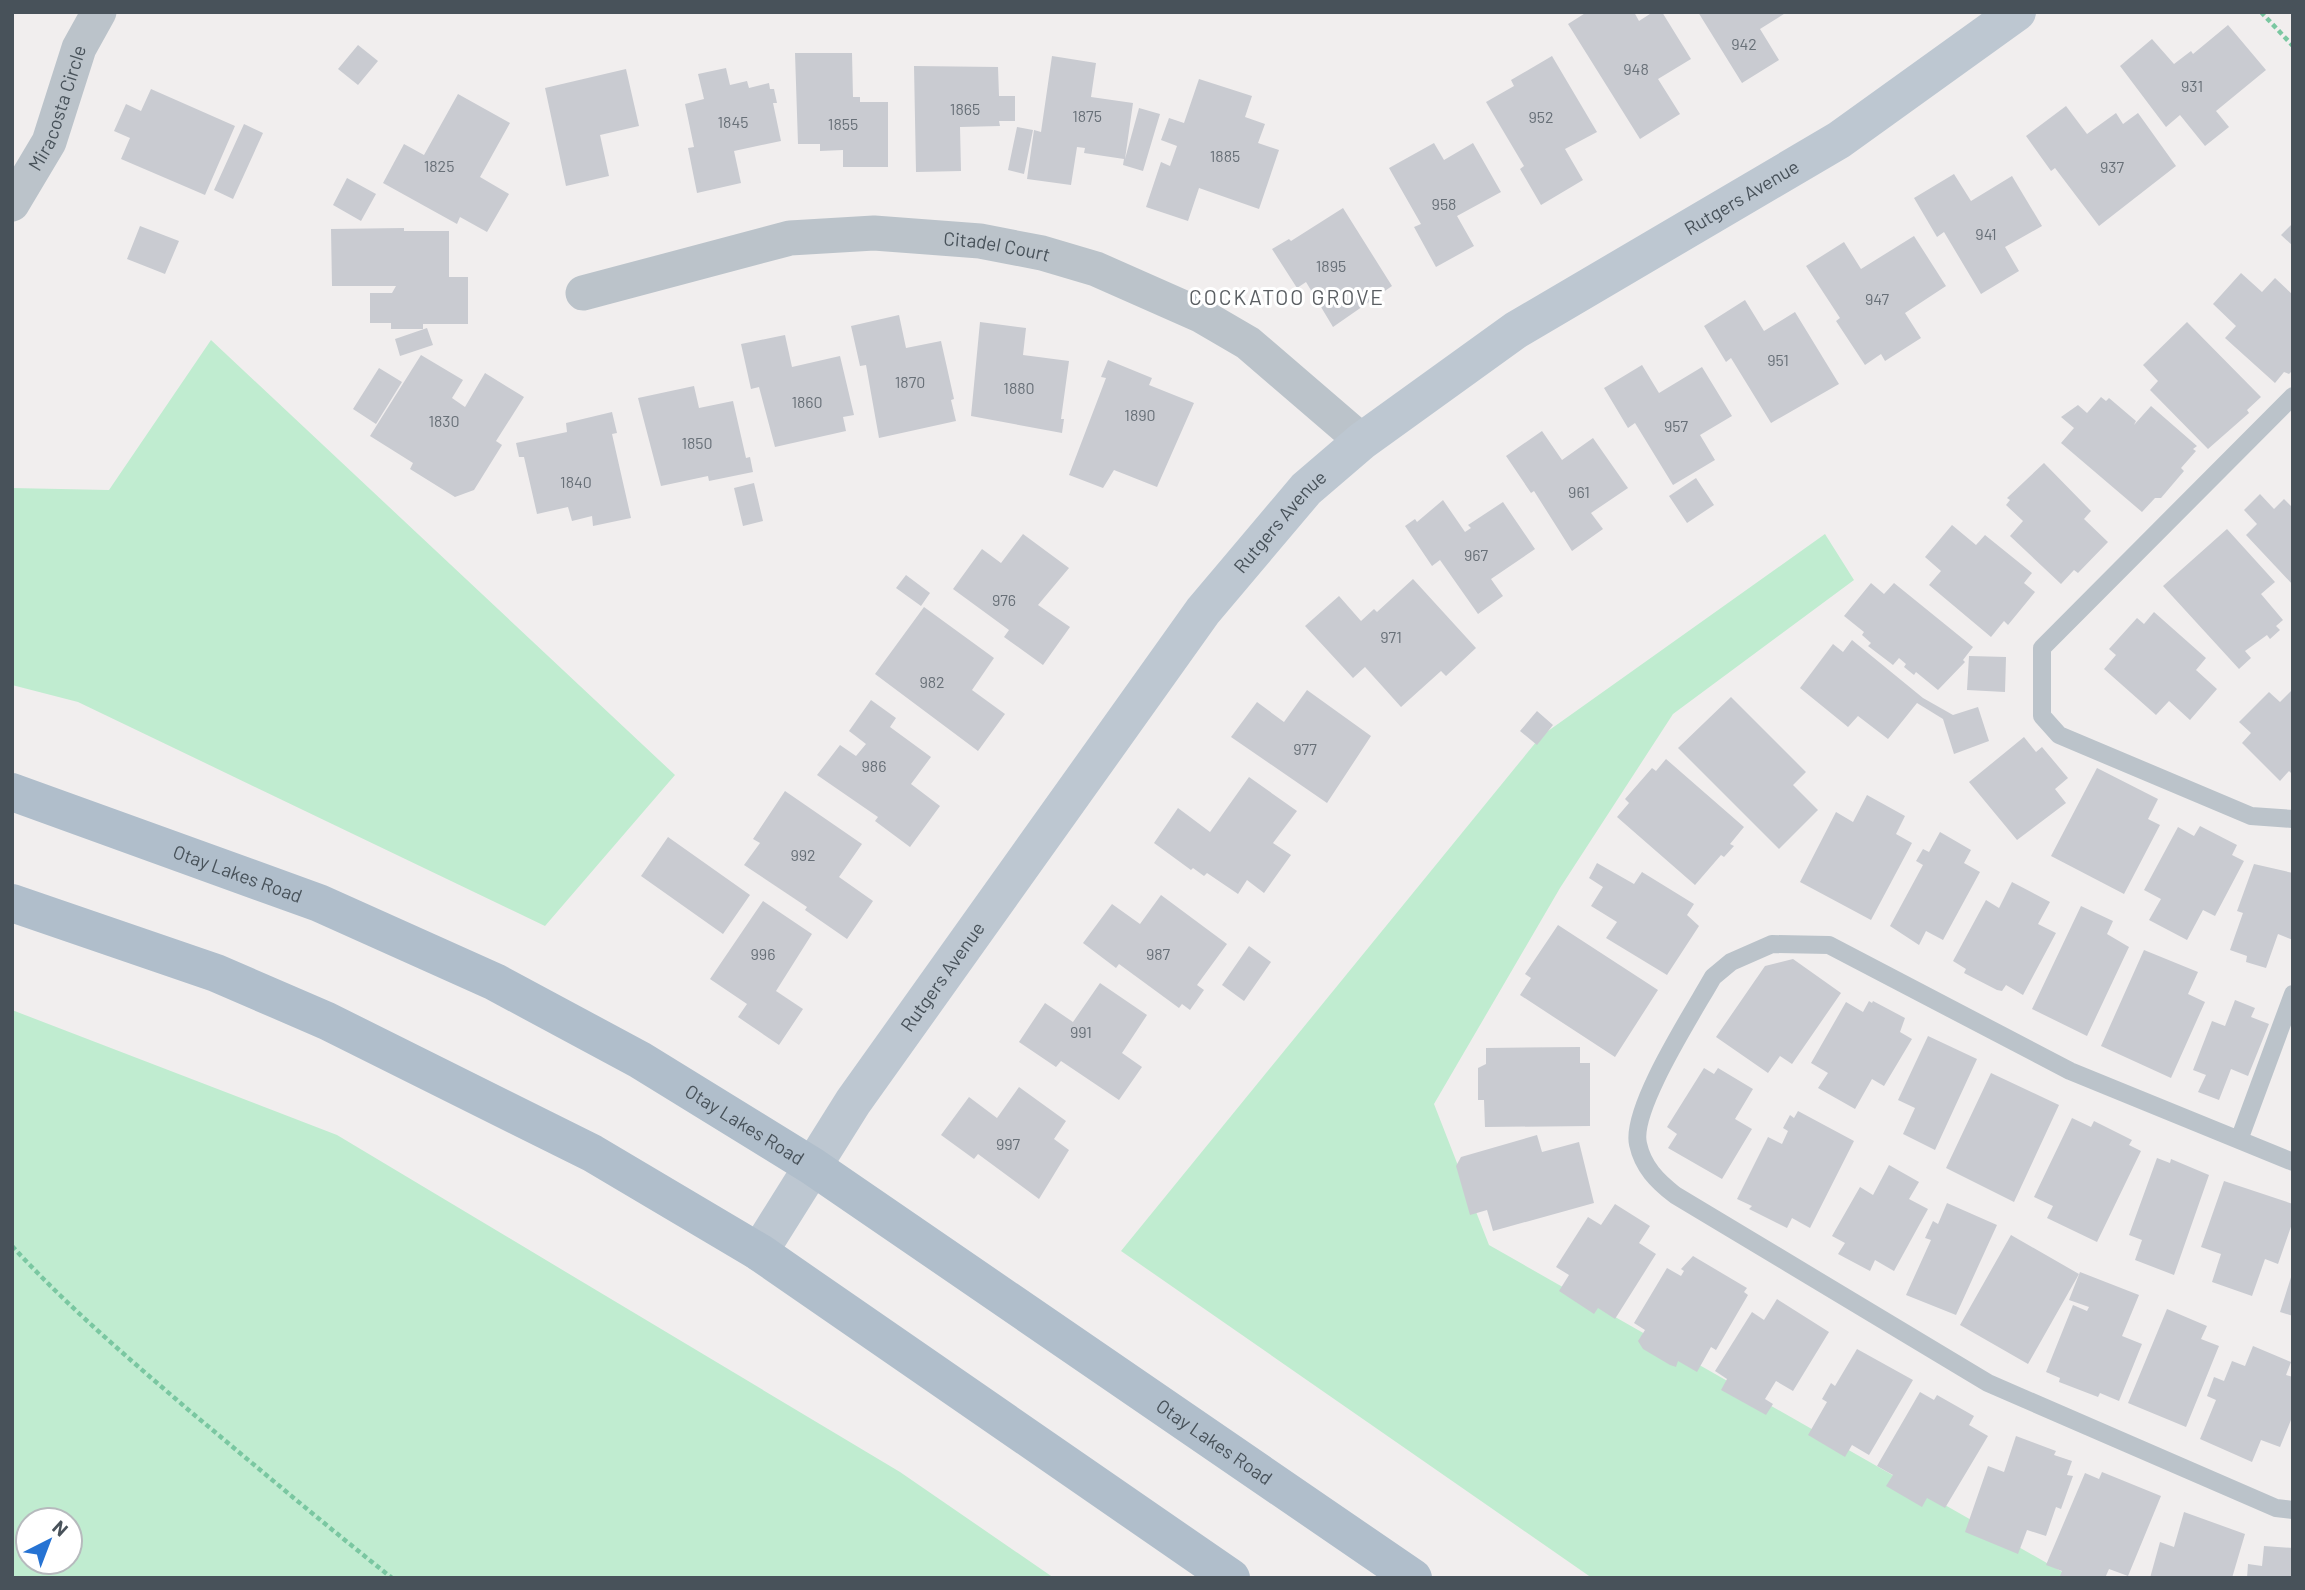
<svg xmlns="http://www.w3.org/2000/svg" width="2305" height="1590" font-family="Barlow,sans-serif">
  <rect width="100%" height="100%" fill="#f1eeee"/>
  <!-- green -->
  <path fill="#c0ecd0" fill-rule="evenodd" d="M211 340 675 775 545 926 78 702 12 685V488L109 490Z
    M1825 534 1854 580 1673 714 1560 888 1434 1104 1489 1245 2073 1578H1592L1121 1251 1541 736Z
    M12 1010 337 1135 900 1472 1054 1578H12ZM28 1520H70V1562H28Z"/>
  <!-- building -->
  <path fill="#c9cbd1" d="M1587 12H1634L1639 21 1653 12H1662L1691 59 1658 79 1680 114 1640 139 1568 24Z
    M1698 12H1787L1760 29 1779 60 1742 83Z
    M2228 25 2266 70 2216 111 2229 127 2205 146 2180 115 2166 127 2120 66 2152 39 2174 64 2191 51 2193 54Z
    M358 45 378 61 358 85 338 69Z
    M795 53H852L853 97H860V102H888V167H843V150L820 151V144H798Z
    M1052 56 1096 63 1091 97 1133 103 1125 159 1139 108 1160 114 1143 171 1123 165 1124 159 1084 153 1085 148 1077 147 1071 185 1027 179 1034 130 1041 132Z
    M1552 56 1597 132 1565 149 1583 180 1541 205 1520 169 1524 166 1486 102 1514 86 1511 80Z
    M914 66 998 67 999 96H1015V121H999L1000 126 960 127 961 171 916 172Z
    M726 68 730 85 747 81 749 88 769 83 770 89H774L777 103H773L781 141 734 151 741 183 697 193 688 148 694 147 685 104 704 99 698 74Z
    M626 69 639 126 600 135 609 176 566 186 545 88Z
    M1199 79 1252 96 1245 117 1265 124 1258 143 1279 150 1259 209 1199 188 1188 221 1146 207 1161 162 1170 166 1177 146 1161 140 1169 118 1184 123Z
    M151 89 235 126 205 195 121 159 130 138 114 131 126 104 141 111Z
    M458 94 510 123 480 177 509 194 487 232 460 217 457 224 383 183 404 144 424 155Z
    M2066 106 2087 134 2116 113 2123 124 2138 113 2176 166 2099 226 2055 168 2051 171 2026 136Z
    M244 124 263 133 233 199 214 190Z
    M1017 127 1033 130 1024 174 1008 170Z
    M1434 143 1444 160 1473 143 1501 192 1457 216 1474 246 1436 267 1414 227 1421 224 1389 168Z
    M1954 174 1971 201 2012 176 2042 226 2005 247 2019 271 1981 294 1944 232 1937 237 1914 198Z
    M347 178 376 194 361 221 333 205Z
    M1343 208 1392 286 1333 327 1306 282 1297 288 1272 249 1289 239 1291 241Z
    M2293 223V246L2281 235Z
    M140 226 179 241 165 274 127 259Z
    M404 228V231H449V277H468V324H423V329H391V323H370V293H392L396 286H332L331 229Z
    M1914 236 1946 286 1905 313 1921 338 1885 361 1881 354 1865 365 1836 321 1840 318 1806 266 1844 242 1861 269Z
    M2241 273 2262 292 2275 278 2293 295V370L2289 374 2284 372 2275 383 2225 338 2236 326 2213 304Z
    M1745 300 1764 331 1795 312 1839 384 1771 423 1731 358 1726 362 1704 326Z
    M899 315 906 348 941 341 954 399 951 400 956 421 879 438 866 365 860 366 851 326Z
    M980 322 1026 328 1023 355 1069 361 1061 419H1064L1062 433 971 416Z
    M2187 322 2261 397 2247 410 2249 413 2208 449 2150 390 2158 381 2143 365Z
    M427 328 433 345 400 356 395 339Z
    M785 335 792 367 840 356 854 415 843 417 846 431 775 447 759 387 751 389 741 344Z
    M421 355 463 380 452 398 465 407 485 373 524 397 496 441 502 445 474 490 455 497 410 469 413 463 370 436Z
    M1108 360 1152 378 1149 385 1194 403 1157 487 1114 470 1103 488 1069 475 1106 378 1101 377Z
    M1642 365 1659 393 1702 367 1732 416 1700 435 1715 460 1673 485 1635 423 1628 428 1604 388Z
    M379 368 402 382 376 424 353 409Z
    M694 386 699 408 733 401 746 458 750 457 753 472 709 481 708 476 661 486 638 398Z
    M2101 397 2106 401 2109 398 2136 421 2134 425 2151 406 2197 446 2193 449 2196 451 2181 468 2184 471 2161 498H2155L2142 512 2061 443 2074 428 2061 417 2078 405 2087 413Z
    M612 412 617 433 612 434 631 518 593 526 592 516 572 521 568 507 537 514 524 457H519L516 443 567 432 566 423Z
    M1542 431 1562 460 1593 438 1628 488 1591 513 1603 529 1572 551 1534 491 1531 493 1506 456Z
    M2044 463 2091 511 2084 519 2108 542 2078 573 2074 570 2061 584 2010 536 2023 521 2006 505 2010 500 2007 498Z
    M1696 478 1714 505 1687 523 1669 496Z
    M754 483 763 521 743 526 734 488Z
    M2260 494 2274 509 2284 499 2293 508V585L2246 535 2257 524 2244 510Z
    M1443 500 1465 532 1471 528 1468 525 1503 502 1535 549 1491 579 1503 596 1478 614 1440 560 1432 566 1405 526 1415 519 1417 522Z
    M1952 525 1976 545 1985 535 2032 573 2024 583 2035 592 2008 625 2004 621 1991 637 1929 585 1941 571 1925 557Z
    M2227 529 2275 582 2261 594 2283 620 2276 626 2280 630 2270 639 2267 635 2245 651 2251 658 2239 669 2163 586Z
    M1023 534 1069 568 1038 605 1070 627 1043 665 1004 637 1009 630 953 589 982 549 1001 563Z
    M906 575 930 593 921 606 896 588Z
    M1413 579 1476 648 1446 676 1441 671 1401 707 1365 667 1353 678 1305 626 1339 596 1361 621 1374 609 1377 612Z
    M1871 583 1884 594 1894 583 1973 647 1963 660 1965 662 1938 690 1916 672 1914 675 1904 667 1906 664 1899 658 1893 665 1868 646 1871 643 1862 635 1864 632 1844 616Z
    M924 607 994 658 972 690 1005 714 978 751 875 674Z
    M2154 612 2206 658 2196 670 2217 689 2190 720 2169 701 2156 715 2104 669 2116 655 2109 649 2137 618 2144 624Z
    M1852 640 1923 698 1953 715 1978 707 1989 741 1954 754 1943 719 1917 703 1888 739 1858 716 1848 727 1800 688 1833 644 1843 652Z
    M1969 656 2006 657 2005 692 1967 690Z
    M2293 689V775L2289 771 2280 781 2242 743 2251 733 2239 722 2269 692 2280 702Z
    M1307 690 1371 736 1327 803 1231 737 1257 702 1284 722Z
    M1731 697 1806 772 1793 785 1818 810 1779 849 1678 748Z
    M871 700 896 718 890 727 931 757 911 784 940 806 910 847 875 821 878 817 817 775 840 745 856 756 866 744 849 731Z
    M1537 711 1553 725 1537 745 1520 731Z
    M2024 737 2036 752 2042 747 2068 778 2055 789 2066 803 2017 840 1969 782Z
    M1666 759 1744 827 1730 844 1734 846 1724 857 1721 855 1695 885 1617 817 1629 803 1625 799 1652 768 1656 771Z
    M2097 768 2158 799 2148 819 2160 825 2124 894 2051 856Z
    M1249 777 1297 811 1273 843 1291 855 1264 893 1247 880 1238 894 1207 873 1204 876 1193 868 1191 870 1154 843 1178 808 1210 832Z
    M785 791 862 844 839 877 873 901 847 939 805 910 807 907 744 865 760 843 753 839Z
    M1867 795 1905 816 1896 834 1912 843 1871 920 1800 882 1836 812 1853 822Z
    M2200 826 2237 845 2232 855 2244 861 2215 916 2203 910 2187 940 2149 920 2161 899 2144 890 2178 827 2194 836Z
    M1940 832 1971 850 1964 863 1980 872 1943 940 1926 931 1919 945 1890 926 1923 865 1916 861 1923 849 1929 852Z
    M668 837 750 895 723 934 641 876Z
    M1597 863 1634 884 1642 872 1694 904 1687 915 1699 926 1667 975 1606 938 1617 922 1591 906 1603 887 1589 878Z
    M2254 864 2293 873V940L2278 934 2266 968 2246 962 2247 956 2230 950 2243 913 2237 911Z
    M2012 882 2050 902 2038 924 2056 933 2023 995 2006 985 2002 991 1997 990 1964 973 1966 969 1953 961 1986 900 1999 908Z
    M1161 895 1227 944 1197 985 1204 990 1190 1010 1182 1004 1179 1008 1119 964 1116 968 1083 943 1112 904 1140 924Z
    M763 901 812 934 776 991 803 1009 779 1045 738 1017 747 1004 710 979Z
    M2081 906 2113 921 2107 934 2129 947 2087 1036 2032 1009Z
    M1558 925 1658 990 1615 1057 1520 995 1531 978 1525 974Z
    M1249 946 1271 962 1244 1001 1222 985Z
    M2144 950 2198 972 2188 994 2205 1002 2171 1078 2101 1046Z
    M1793 959 1841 993 1792 1064 1780 1056 1768 1073 1716 1037 1765 966Z
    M1100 983 1147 1015 1122 1053 1142 1067 1119 1100 1061 1061 1056 1067 1019 1042 1045 1003 1073 1022Z
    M2235 1000 2255 1008 2251 1017 2269 1024 2248 1076 2231 1069 2219 1100 2198 1092 2206 1075 2193 1070 2212 1021 2225 1026Z
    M1869 1001 1872 1003 1873 1001 1905 1018 1900 1032 1912 1039 1884 1086 1872 1079 1855 1109 1818 1088 1828 1073 1811 1063 1846 1002 1863 1012Z
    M1928 1036 1977 1059 1935 1150 1903 1134 1915 1108 1898 1100Z
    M1580 1047V1063H1590V1126L1485 1127 1484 1100H1478V1068L1486 1064V1048Z
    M1704 1068 1714 1074 1718 1068 1753 1089 1735 1119 1752 1129 1722 1179 1668 1148 1677 1134 1667 1127Z
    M1991 1073 2059 1105 2014 1202 1946 1168Z
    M1019 1087 1066 1121 1054 1139 1069 1150 1039 1199 978 1154 974 1159 941 1135 969 1097 997 1118Z
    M1798 1111 1854 1141 1810 1228 1792 1218 1787 1228 1749 1209 1752 1206 1737 1199 1768 1137 1782 1144 1788 1131 1783 1128 1790 1115 1794 1118Z
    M2072 1118 2091 1127 2094 1121 2132 1140 2129 1145 2141 1151 2097 1242 2047 1218 2053 1206 2034 1197Z
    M1537 1135 1542 1152 1579 1142 1594 1203 1493 1231 1487 1210 1470 1215 1456 1166 1461 1157Z
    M2157 1158 2170 1163 2171 1159 2209 1175 2174 1275 2135 1260 2142 1240 2129 1235Z
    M1889 1165 1919 1182 1909 1199 1928 1209 1894 1271 1875 1260 1870 1271 1838 1254 1845 1243 1832 1236 1860 1187 1873 1195Z
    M2224 1181 2293 1204V1221L2278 1264 2265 1259 2252 1296 2212 1282 2221 1254 2201 1247Z
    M1947 1203 1997 1225 1956 1315 1906 1295 1931 1240 1925 1238 1933 1221 1938 1224Z
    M1615 1204 1650 1226 1639 1243 1656 1254 1615 1319 1598 1308 1594 1314 1559 1291 1569 1275 1556 1267 1588 1217 1601 1225Z
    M2011 1235 2079 1274 2028 1364 1960 1325Z
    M1693 1256 1747 1288 1744 1292 1748 1295 1716 1350 1711 1347 1697 1372 1678 1361 1676 1367 1670 1365 1643 1349 1638 1341 1645 1330 1634 1323 1667 1268 1681 1276 1684 1271 1681 1269Z
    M2080 1272 2139 1295 2122 1336 2142 1344 2119 1401 2100 1393 2098 1397 2059 1382 2060 1378 2046 1372 2073 1305 2087 1311 2089 1307 2069 1300Z
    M2292 1274H2293V1316L2280 1312Z
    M1777 1299 1829 1332 1793 1391 1776 1381 1765 1399 1773 1404 1766 1415 1721 1390 1727 1379 1715 1371 1752 1312 1764 1320Z
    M2167 1309 2207 1326 2201 1339 2219 1346 2186 1427 2128 1403Z
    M2253 1346 2291 1362 2286 1375 2293 1377V1415L2280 1447 2261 1440 2252 1462 2200 1439 2216 1400 2207 1396 2214 1377 2224 1381 2232 1361 2245 1366Z
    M1857 1349 1913 1380 1869 1455 1852 1445 1845 1457 1808 1435 1827 1402 1822 1399 1831 1383 1835 1386Z
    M1920 1392 1934 1400 1937 1395 1974 1416 1969 1425 1988 1436 1945 1508 1927 1498 1922 1507 1886 1486 1893 1475 1877 1466Z
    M2016 1436 2056 1451 2054 1455 2072 1461 2067 1475 2073 1476 2061 1509 2056 1507 2046 1536 2027 1530 2018 1554 1965 1532 1988 1466 2004 1472Z
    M2102 1472 2161 1496 2128 1576 2109 1569 2105 1578H2064L2060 1576 2062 1571 2046 1565 2085 1473 2099 1479Z
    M2184 1512 2245 1534 2232 1578H2150L2160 1542 2174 1547Z
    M2264 1546 2293 1548V1578H2247L2248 1564 2262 1566Z"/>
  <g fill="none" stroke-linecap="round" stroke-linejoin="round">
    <!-- path -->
    <path stroke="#7ac7a1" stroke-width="4.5" stroke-dasharray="5 3.5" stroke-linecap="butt" d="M2261 12 2293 46
      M12 1246C67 1306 129 1359 191 1412 258 1468 324 1524 392 1578"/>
    <!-- service -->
    <path stroke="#bbc3ca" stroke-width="18" d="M2293 396 2042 648V716L2059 735 2251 816 2293 819
      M2239 1140 2293 994
      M2293 1162 2070 1071 1829 945 1772 944 1731 962 1713 977C1694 1011 1630 1109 1638 1144 1643 1167 1657 1181 1675 1195L1988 1383 2276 1508 2293 1510"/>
    <!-- minor -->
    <g stroke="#bbc3ca" stroke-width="35">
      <path id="s1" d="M12 204 49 142 79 48 99 12"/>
      <path id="s2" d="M583 293 790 238 874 233 980 241 1042 253 1096 269 1200 315 1248 343 1362 441"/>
    </g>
    <!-- secondary -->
    <path stroke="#bdc7d1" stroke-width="38" id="s3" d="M759 1252 853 1102 1203 611 1306 489 1362 441 1516 330 1839 140 2017 12"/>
    <!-- primary -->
    <g stroke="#b0becb" stroke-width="38">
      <path id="s4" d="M12 792 319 903 495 982 640 1060 812 1166 1413 1578"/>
      <path d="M12 903 216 973 327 1021 592 1153 759 1252 1231 1578"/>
    </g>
  </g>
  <g text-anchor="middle" stroke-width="6" stroke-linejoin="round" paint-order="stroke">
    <!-- number labels -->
    <g font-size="16" fill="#687078">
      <text x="1744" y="50">942</text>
      <text x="1636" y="75">948</text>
      <text x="2192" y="92">931</text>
      <text x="965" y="115">1865</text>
      <text x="1087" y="122">1875</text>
      <text x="1541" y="123">952</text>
      <text x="733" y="128">1845</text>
      <text x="843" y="130">1855</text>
      <text x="1225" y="162">1885</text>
      <text x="439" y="172">1825</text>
      <text x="2112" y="173">937</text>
      <text x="1444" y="210">958</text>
      <text x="1986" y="240">941</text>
      <text x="1331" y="272">1895</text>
      <text x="1877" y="305">947</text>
      <text x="1778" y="366">951</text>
      <text x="910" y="388">1870</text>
      <text x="1019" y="394">1880</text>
      <text x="807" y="408">1860</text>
      <text x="1140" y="421">1890</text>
      <text x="444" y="427">1830</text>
      <text x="1676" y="432">957</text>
      <text x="697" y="449">1850</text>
      <text x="576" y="488">1840</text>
      <text x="1579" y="498">961</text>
      <text x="1476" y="561">967</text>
      <text x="1004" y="606">976</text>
      <text x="1391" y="643">971</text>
      <text x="932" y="688">982</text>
      <text x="1305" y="755">977</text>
      <text x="874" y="772">986</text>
      <text x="803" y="861">992</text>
      <text x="763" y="960">996</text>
      <text x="1158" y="960">987</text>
      <text x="1081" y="1038">991</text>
      <text x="1008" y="1150">997</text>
    </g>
    <!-- street labels -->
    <g font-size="19" fill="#48525a" stroke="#fff">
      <text dy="7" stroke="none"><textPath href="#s1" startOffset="107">Miracosta Circle</textPath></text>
      <text dy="7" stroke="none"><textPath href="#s3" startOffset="1465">Rutgers Avenue</textPath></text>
      <text dy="7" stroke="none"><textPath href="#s2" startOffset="422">Citadel Court</textPath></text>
      <text dy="7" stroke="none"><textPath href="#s3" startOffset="898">Rutgers Avenue</textPath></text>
      <text dy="7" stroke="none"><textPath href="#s4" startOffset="240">Otay Lakes Road</textPath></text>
      <text dy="7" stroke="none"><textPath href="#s3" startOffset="331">Rutgers Avenue</textPath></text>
      <text dy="7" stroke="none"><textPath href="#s4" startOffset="807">Otay Lakes Road</textPath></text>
      <text dy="7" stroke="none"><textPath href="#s4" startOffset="1374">Otay Lakes Road</textPath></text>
    </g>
    <!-- neighbourhood labels -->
    <g font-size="21" letter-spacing="2" fill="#5b5f63" stroke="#fff">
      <text x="1287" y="305">COCKATOO GROVE</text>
    </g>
  </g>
  <!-- border -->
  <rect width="2305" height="1590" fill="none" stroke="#48525a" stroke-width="28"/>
  <!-- north arrow -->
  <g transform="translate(49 1541) rotate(42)"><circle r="33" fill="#ffffff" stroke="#b6babd" stroke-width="2"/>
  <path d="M0-5L12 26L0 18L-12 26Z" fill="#2673d3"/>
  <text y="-10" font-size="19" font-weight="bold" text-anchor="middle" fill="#48525a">N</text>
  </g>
</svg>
